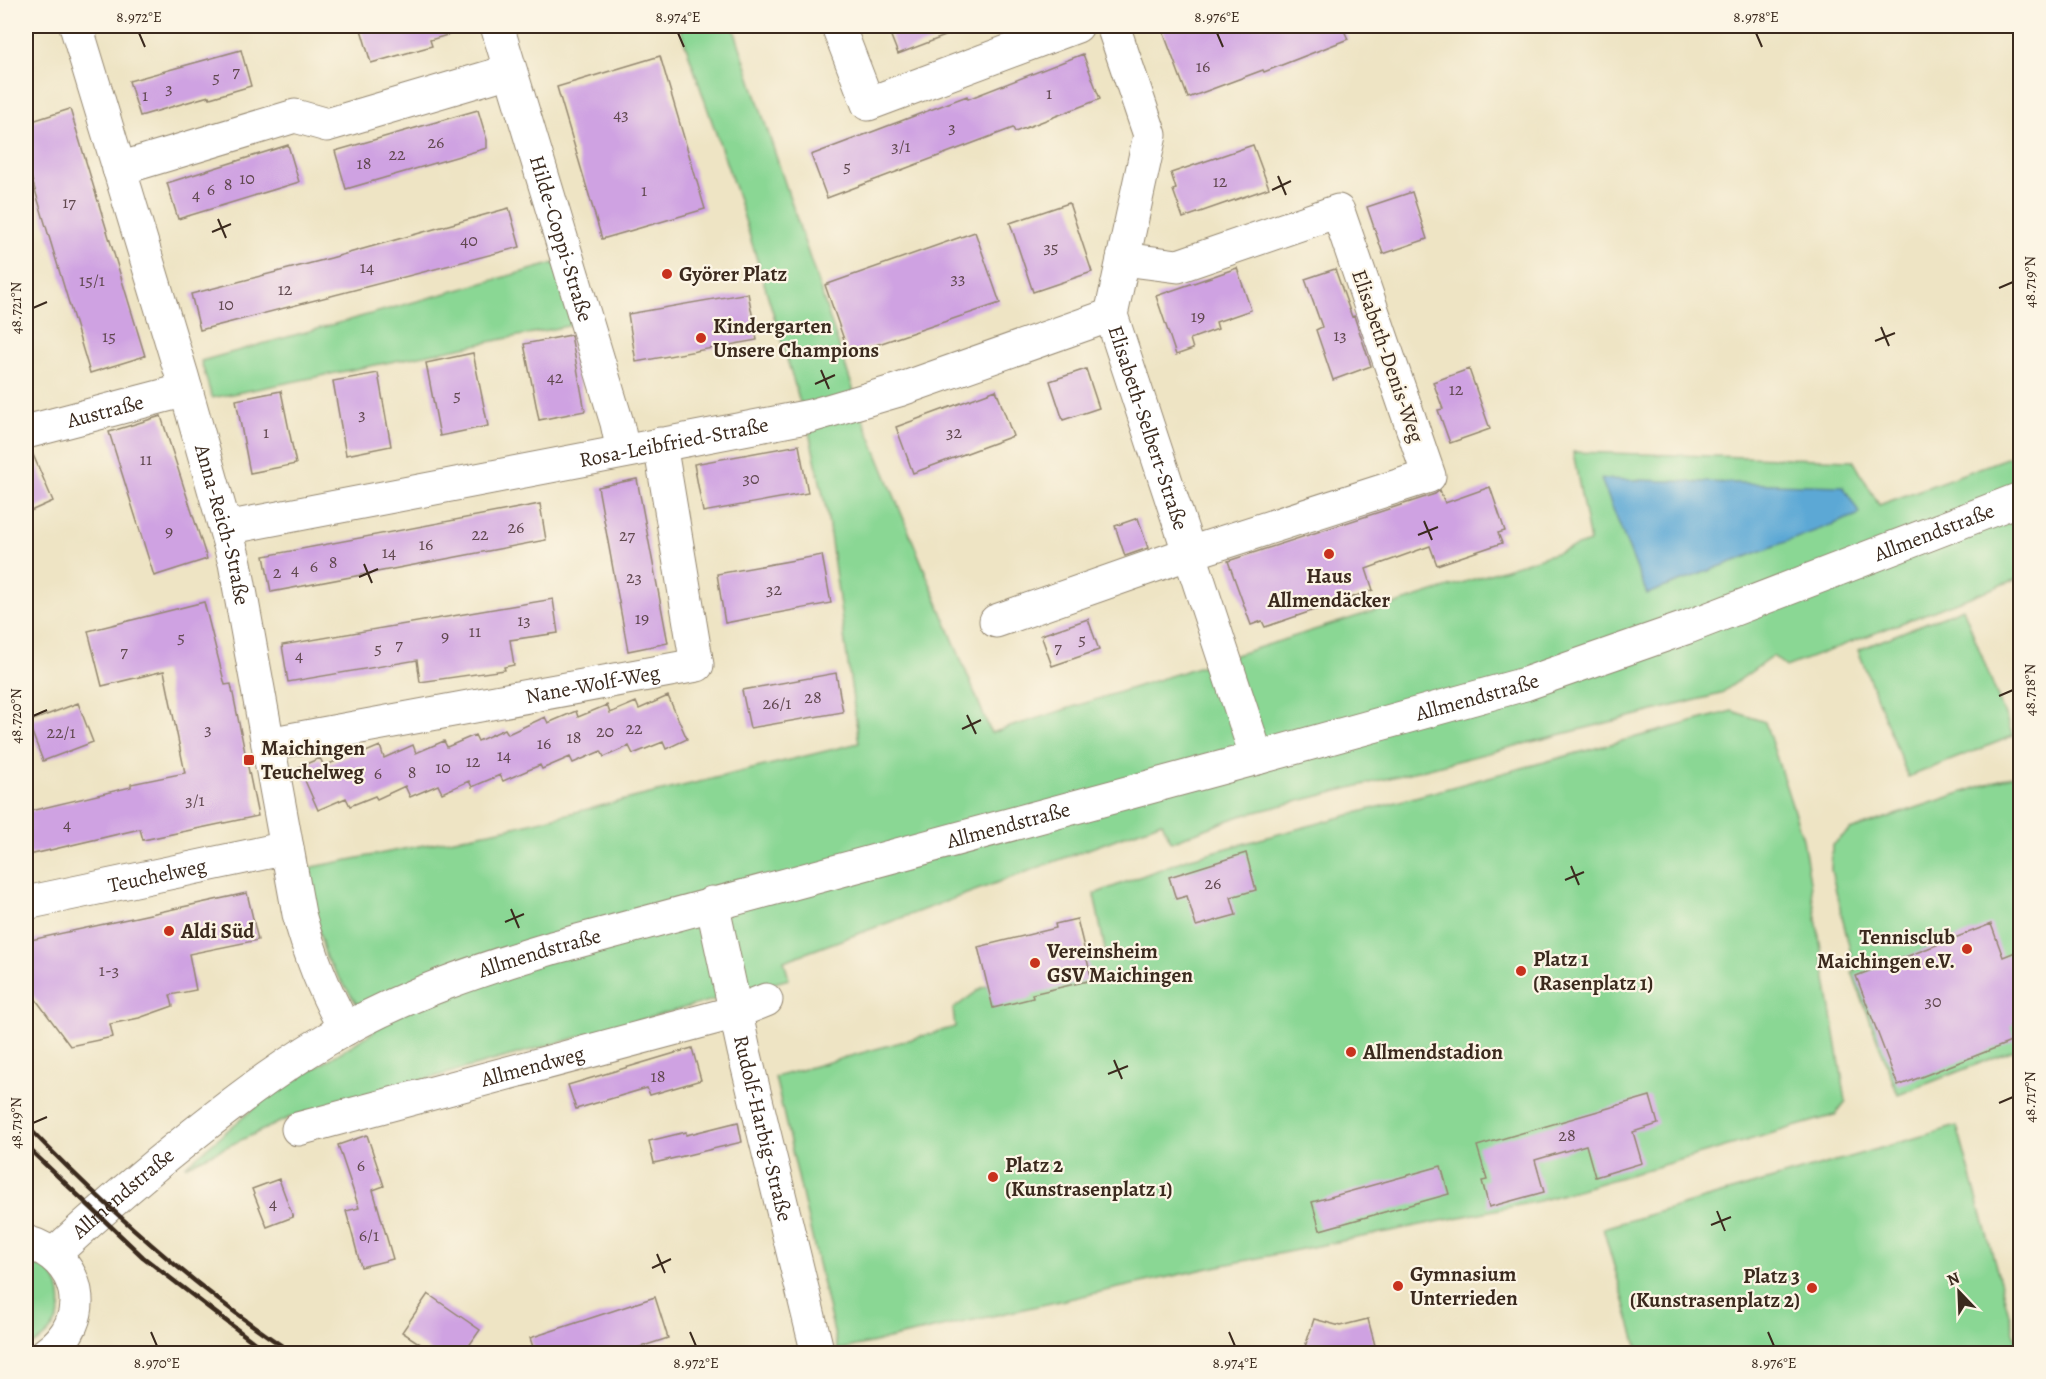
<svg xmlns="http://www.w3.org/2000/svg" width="2046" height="1379" font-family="Alegreya,serif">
  <rect width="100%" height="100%" fill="#fcf5e5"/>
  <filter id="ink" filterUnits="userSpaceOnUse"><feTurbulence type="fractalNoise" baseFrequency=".0167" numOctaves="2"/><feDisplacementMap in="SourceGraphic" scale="12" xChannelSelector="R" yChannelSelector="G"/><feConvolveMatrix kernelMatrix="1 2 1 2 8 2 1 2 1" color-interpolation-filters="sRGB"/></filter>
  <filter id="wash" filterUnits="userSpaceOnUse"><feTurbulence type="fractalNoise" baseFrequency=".008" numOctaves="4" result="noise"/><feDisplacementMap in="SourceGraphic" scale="24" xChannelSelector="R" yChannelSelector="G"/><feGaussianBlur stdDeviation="1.35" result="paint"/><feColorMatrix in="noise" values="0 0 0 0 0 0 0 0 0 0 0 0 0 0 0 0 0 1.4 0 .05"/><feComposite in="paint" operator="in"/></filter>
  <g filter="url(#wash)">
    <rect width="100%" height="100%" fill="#eee4c4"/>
    <!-- green -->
    <path fill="#8ad794" stroke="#628059" stroke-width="1.5" d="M679 26H733L863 419 991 733 1590 542 1573 452 1853 460 1879 505 2020 453V578L1786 667 1773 656 1720 694 1240 816 1171 842 1162 822 784 961 789 979 293 1116 185 1166 265 1099 375 1031 326 958 303 869 510 828 859 743 827 513 809 432 738 197Z
      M555 263 573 325 212 398 201 361Z
      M1963 608 2013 736 1908 777 1858 650Z
      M1732 711 1765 722 1803 839 1846 1101 1835 1115 1539 1201 1209 1268 838 1350 775 1077 955 1027 953 1009 983 987 1106 955 1094 894 1187 859Z
      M2020 773V1050L2019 1048 1898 1095 1852 972 1855 971 1831 870 1832 845 1850 830Z
      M1957 1126 2020 1353H1639L1603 1228Z
      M26 1257C31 1259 38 1261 43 1265 73 1291 63 1335 26 1347Z"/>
    <!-- water -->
    <path fill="#5ca8d5" stroke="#4c697a" stroke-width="1.5" d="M1601 479 1843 486 1860 514 1647 594Z"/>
    <g id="blocks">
      <!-- building -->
      <path fill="#cfa2e2" d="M360 26H464L465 30 430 40 432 46 371 63Z
        M887 26H969V27L898 54Z
        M1161 26H1342L1348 39 1264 72 1263 70 1188 98Z
        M241 50 251 86 210 98 209 96 140 116 129 81Z
        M1083 54 1100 99 1015 132 1013 128 827 198 811 155 967 96 968 99Z
        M660 56 705 209 602 239 557 87Z
        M70 109 145 356 90 373 26 160V123Z
        M478 110 487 140V148L346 189 335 151Z
        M288 145 299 182 178 219 167 183Z
        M1253 145 1269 188 1183 218 1173 190 1176 189 1171 173Z
        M1412 192 1427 239 1383 254 1367 207Z
        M1069 203 1092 272 1033 292 1010 223Z
        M509 208 520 247 200 330 191 294 331 258Z
        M975 232 1000 303 849 354 825 285Z
        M1237 268 1251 310 1216 322 1218 329 1190 339 1193 349 1176 355 1156 296Z
        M1335 269 1352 317 1354 316 1371 366 1333 380 1316 330 1322 327 1305 279Z
        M748 293 757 340 636 362 628 314Z
        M571 335 585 411 539 420 524 344Z
        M473 353 488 426 440 436 426 363Z
        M1086 369 1099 408 1063 420 1050 381Z
        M1469 369 1490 429 1450 443 1438 410 1443 409 1433 382Z
        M378 373 391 446 346 455 333 381Z
        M996 390 1013 436 913 473 896 427Z
        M281 391 296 464 250 473 236 400Z
        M161 416 207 559 154 576 109 432Z
        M799 445 808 493 703 512 694 464Z
        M26 450H31L53 501 26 513Z
        M637 479 668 643 628 651 598 487Z
        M1490 487 1505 531 1498 533 1502 543 1437 565 1430 546 1366 569 1373 590 1265 627 1262 621 1251 625 1228 561 1435 494 1440 490 1445 503Z
        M540 504 546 540 271 592 264 556Z
        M1138 518 1148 548 1125 556 1115 526Z
        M822 555 831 603 725 623 717 574Z
        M553 599 558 633 510 640 514 665 504 667 505 670 420 682 417 660 288 682 282 645Z
        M204 602 225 685 231 684 258 816 143 840 140 829 29 855 26 841V812L131 787V784L185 773 164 671 102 686 88 631Z
        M1088 619 1099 650 1052 666 1041 635Z
        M836 673 843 712 750 728 742 690Z
        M668 696 687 739 666 749 663 742 633 754 629 746 604 757 601 751 573 763 570 757 542 769 540 765 503 781 500 775 472 787 469 781 442 793 438 785 410 797 405 786 377 799 375 796 350 806 346 798 318 810 299 767 320 758 324 766 353 754 354 757 380 746 384 758 413 745 416 753 444 741 447 747 475 735 478 741 505 729 508 734 545 717 548 723 576 711 578 717 607 705 610 713 636 702 639 709Z
        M78 703 93 742 43 761 28 722Z
        M1246 853 1256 890 1231 897 1236 915 1196 926 1187 896 1176 899 1169 877Z
        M247 893 258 940 189 954 196 990 170 995 173 1006 139 1018 110 1024 113 1037 70 1046 26 986V941Z
        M1077 919 1092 980 1032 994 1033 998 993 1008 978 947 1056 928 1055 924Z
        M1991 924 2003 957 2020 950V1021L2010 1026 2016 1040 1898 1086 1856 976Z
        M692 1048 701 1080 650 1095 647 1088 576 1109 568 1085Z
        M1650 1096 1658 1124 1633 1132 1642 1163 1595 1177 1586 1145 1535 1160 1544 1192 1489 1207 1482 1181 1487 1180 1477 1146Z
        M738 1122 742 1142 654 1163 649 1141 686 1132V1135Z
        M367 1135 384 1186 373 1190 393 1259 361 1267 346 1211 359 1208 338 1145Z
        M1441 1166 1449 1194 1320 1230 1312 1202Z
        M279 1179 293 1217 267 1227 252 1189Z
        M428 1294 480 1330 464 1353H434L402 1332Z
        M655 1297 668 1338 622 1353H535L530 1338Z
        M1314 1319 1340 1326 1368 1319 1377 1353H1303Z"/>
    </g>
  </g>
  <g filter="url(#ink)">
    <use href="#blocks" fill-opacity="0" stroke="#948771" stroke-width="1.5"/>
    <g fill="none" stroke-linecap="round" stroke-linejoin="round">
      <!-- minor casing -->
      <g stroke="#948771" stroke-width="35">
        <g id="minor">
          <path id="s1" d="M76 26 182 376 235 563 299 914C311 958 323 988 345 1029"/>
          <path id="s2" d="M497 26 617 423 623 451"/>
          <path d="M838 26 868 104 1077 26"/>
          <path id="s3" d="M1113 26 1150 135 1111 315 1257 758"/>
          <path d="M119 169 295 116 327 125 510 71"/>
          <path id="s4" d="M26 432 186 390"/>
          <path id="s5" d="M226 528 811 416 899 390 1111 315"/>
          <path d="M996 621 1190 553 1429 476 1338 211 1178 266 1123 259"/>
          <path id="s6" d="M268 744 697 665 660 444"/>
          <path id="s7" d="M26 903 287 848"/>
          <path id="s8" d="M712 903 744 1051 818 1354"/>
          <path id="s9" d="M298 1129 736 1012 766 1000"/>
        </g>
      </g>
      <!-- major casing -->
      <g stroke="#948771" stroke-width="35">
        <g id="major">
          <path d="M26 1242C81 1257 95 1320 46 1354"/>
          <path id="s10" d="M54 1254C99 1212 147 1171 195 1133 243 1095 291 1059 345 1029 410 993 481 969 552 948L1257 758 1525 684 1688 627 2020 499"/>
        </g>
      </g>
      <!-- minor -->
      <use href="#minor" stroke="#fff" stroke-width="33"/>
      <!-- major -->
      <use href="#major" stroke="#fff" stroke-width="33"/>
      <!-- rail -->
      <path stroke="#3b2a1e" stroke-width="4.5" d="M26 1125C107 1209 196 1289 294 1354
        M26 1146 143 1257 269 1354"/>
    </g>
  </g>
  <!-- ticks -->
  <path fill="none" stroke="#3b2a1e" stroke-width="2" d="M139 33 145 47M678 33 684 47M1217 33 1223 47M1756 33 1762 47M1278 176 1286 195M1272 190 1291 181M218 219 226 238M212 232 231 224M1999 288 2013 282M33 308 47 302M1881 327 1889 346M1875 341 1895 333M821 370 829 389M815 384 835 375M1424 521 1432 540M1418 535 1438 527M364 564 372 583M359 577 378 569M1999 696 2013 690M967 715 976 734M33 716 47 710M962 729 981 720M1571 866 1579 885M1565 880 1584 872M511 909 519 928M505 922 524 914M1114 1060 1122 1079M1108 1074 1128 1066M1999 1103 2013 1097M33 1123 47 1117M1717 1211 1725 1231M1711 1225 1731 1217M657 1254 665 1273M652 1268 671 1259M151 1332 157 1346M690 1332 696 1346M1229 1332 1235 1346M1768 1332 1774 1346"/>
  <!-- markers -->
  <g fill="#c8321e" stroke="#fcf5e5" stroke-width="2">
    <circle cx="667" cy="274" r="6"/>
    <circle cx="701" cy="338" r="6"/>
    <circle cx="1329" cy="554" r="6"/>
    <rect x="243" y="754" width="12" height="12" rx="3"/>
    <circle cx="169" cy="931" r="6"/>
    <circle cx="1967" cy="949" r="6"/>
    <circle cx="1035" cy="963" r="6"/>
    <circle cx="1521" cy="971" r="6"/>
    <circle cx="1351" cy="1052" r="6"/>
    <circle cx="993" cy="1177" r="6"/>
    <circle cx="1398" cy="1286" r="6"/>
    <circle cx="1812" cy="1288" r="6"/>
  </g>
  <g text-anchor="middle" stroke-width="4.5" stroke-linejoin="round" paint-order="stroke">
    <!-- number labels -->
    <g font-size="18" fill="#60484f">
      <text x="1203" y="72">16</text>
      <text x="236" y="77">7</text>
      <text x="216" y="83">5</text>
      <text x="169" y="94">3</text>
      <text x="1049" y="99">1</text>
      <text x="145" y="101">1</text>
      <text x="621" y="120">43</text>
      <text x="952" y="133">3</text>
      <text x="436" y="148">26</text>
      <text x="901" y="152">3/1</text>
      <text x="397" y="160">22</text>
      <text x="364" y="169">18</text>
      <text x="847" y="172">5</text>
      <text x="247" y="184">10</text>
      <text x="1220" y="187">12</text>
      <text x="228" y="190">8</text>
      <text x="211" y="195">6</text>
      <text x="644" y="196">1</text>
      <text x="196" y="200">4</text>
      <text x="69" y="208">17</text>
      <text x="469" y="246">40</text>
      <text x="1051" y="253">35</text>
      <text x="367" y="273">14</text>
      <text x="958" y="284">33</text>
      <text x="92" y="286">15/1</text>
      <text x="285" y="295">12</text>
      <text x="226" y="310">10</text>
      <text x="1198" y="322">19</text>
      <text x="1340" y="341">13</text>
      <text x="109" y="342">15</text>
      <text x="555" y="383">42</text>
      <text x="1456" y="395">12</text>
      <text x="457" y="401">5</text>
      <text x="362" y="420">3</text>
      <text x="266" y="438">1</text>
      <text x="954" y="438">32</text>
      <text x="146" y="465">11</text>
      <text x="751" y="484">30</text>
      <text x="516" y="533">26</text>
      <text x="169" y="537">9</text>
      <text x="480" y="540">22</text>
      <text x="627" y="541">27</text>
      <text x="426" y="550">16</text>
      <text x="389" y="558">14</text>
      <text x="333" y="568">8</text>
      <text x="314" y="572">6</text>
      <text x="295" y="575">4</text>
      <text x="277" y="578">2</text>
      <text x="634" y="583">23</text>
      <text x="774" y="595">32</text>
      <text x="642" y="624">19</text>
      <text x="524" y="626">13</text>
      <text x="475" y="637">11</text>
      <text x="445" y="642">9</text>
      <text x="181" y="643">5</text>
      <text x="1082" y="645">5</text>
      <text x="399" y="650">7</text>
      <text x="1058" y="653">7</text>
      <text x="378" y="654">5</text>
      <text x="124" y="657">7</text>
      <text x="299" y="661">4</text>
      <text x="813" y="703">28</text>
      <text x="777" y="709">26/1</text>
      <text x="634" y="734">22</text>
      <text x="208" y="735">3</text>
      <text x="605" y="737">20</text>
      <text x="61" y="738">22/1</text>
      <text x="574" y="743">18</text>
      <text x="544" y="749">16</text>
      <text x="504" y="761">14</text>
      <text x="473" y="767">12</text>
      <text x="443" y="773">10</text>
      <text x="412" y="778">8</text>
      <text x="378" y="779">6</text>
      <text x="195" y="806">3/1</text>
      <text x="67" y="830">4</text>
      <text x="1213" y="889">26</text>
      <text x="109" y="976">1-3</text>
      <text x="1933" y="1007">30</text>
      <text x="658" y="1082">18</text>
      <text x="1567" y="1141">28</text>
      <text x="361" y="1171">6</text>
      <text x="273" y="1209">4</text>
      <text x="369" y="1241">6/1</text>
    </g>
    <!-- street labels -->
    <g font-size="21" fill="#3b2a1e" stroke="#fcf5e5">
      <text dy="7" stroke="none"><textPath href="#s2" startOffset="222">Hilde-Coppi-Straße</textPath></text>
      <text transform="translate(1388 356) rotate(71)" y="7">Elisabeth-Denis-Weg</text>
      <text dy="7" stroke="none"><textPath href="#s4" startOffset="82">Austraße</textPath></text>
      <text dy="7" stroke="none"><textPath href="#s3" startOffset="418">Elisabeth-Selbert-Straße</textPath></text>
      <text dy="7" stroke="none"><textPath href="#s5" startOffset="456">Rosa-Leibfried-Straße</textPath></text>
      <text dy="7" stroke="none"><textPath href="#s1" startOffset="520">Anna-Reich-Straße</textPath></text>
      <text dy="7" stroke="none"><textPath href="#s10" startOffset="2036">Allmendstraße</textPath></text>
      <text dy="7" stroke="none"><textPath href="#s6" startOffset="330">Nane-Wolf-Weg</textPath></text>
      <text dy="7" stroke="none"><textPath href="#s10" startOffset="1550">Allmendstraße</textPath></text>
      <text dy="7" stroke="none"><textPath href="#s10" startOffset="1064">Allmendstraße</textPath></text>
      <text dy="7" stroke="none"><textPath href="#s7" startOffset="134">Teuchelweg</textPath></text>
      <text dy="7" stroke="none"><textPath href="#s10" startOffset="578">Allmendstraße</textPath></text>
      <text dy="7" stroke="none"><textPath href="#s9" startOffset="243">Allmendweg</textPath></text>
      <text dy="7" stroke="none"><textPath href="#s8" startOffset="231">Rudolf-Harbig-Straße</textPath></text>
      <text dy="7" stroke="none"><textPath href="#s10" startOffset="92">Allmendstraße</textPath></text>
    </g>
    <!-- poi labels -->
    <g font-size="21" font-weight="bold" fill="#3b2a1e" stroke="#fcf5e5" text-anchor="start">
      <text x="679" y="281">Györer Platz</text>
      <text x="713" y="333">Kindergarten<tspan x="713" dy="24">Unsere Champions</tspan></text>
      <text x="1329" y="583" text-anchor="middle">Haus<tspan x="1329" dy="24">Allmendäcker</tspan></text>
      <text x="261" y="755">Maichingen<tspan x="261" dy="24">Teuchelweg</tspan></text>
      <text x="181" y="938">Aldi Süd</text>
      <text x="1955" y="944" text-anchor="end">Tennisclub<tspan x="1955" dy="24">Maichingen e.V.</tspan></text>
      <text x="1047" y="958">Vereinsheim<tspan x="1047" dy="24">GSV Maichingen</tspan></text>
      <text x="1533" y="966">Platz 1<tspan x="1533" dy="24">(Rasenplatz 1)</tspan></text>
      <text x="1363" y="1059">Allmendstadion</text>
      <text x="1005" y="1172">Platz 2<tspan x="1005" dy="24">(Kunstrasenplatz 1)</tspan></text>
      <text x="1410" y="1281">Gymnasium<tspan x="1410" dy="24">Unterrieden</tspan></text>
      <text x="1800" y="1283" text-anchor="end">Platz 3<tspan x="1800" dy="24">(Kunstrasenplatz 2)</tspan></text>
    </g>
  </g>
  <!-- margin -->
  <rect width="2046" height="1379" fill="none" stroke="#fcf5e5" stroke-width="66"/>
  <!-- north arrow -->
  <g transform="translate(1959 1292) rotate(337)" stroke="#fcf5e5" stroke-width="4.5" paint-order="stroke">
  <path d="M0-4.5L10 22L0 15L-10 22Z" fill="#3b2a1e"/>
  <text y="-9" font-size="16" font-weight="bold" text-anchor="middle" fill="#3b2a1e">N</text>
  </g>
  <rect x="33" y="33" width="1980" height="1313" fill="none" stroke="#3b2a1e" stroke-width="2"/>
  <g font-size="15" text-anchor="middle" fill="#3b2a1e">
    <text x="139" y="22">8.972°E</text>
    <text x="678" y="22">8.974°E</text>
    <text x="1217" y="22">8.976°E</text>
    <text x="1756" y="22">8.978°E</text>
    <text transform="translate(2030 282) rotate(-90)" y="5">48.719°N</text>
    <text transform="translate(16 308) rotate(-90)" y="5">48.721°N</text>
    <text transform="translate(2030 690) rotate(-90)" y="5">48.718°N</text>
    <text transform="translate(16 716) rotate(-90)" y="5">48.720°N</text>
    <text transform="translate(2030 1097) rotate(-90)" y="5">48.717°N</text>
    <text transform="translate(16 1123) rotate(-90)" y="5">48.719°N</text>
    <text x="157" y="1368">8.970°E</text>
    <text x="696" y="1368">8.972°E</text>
    <text x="1235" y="1368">8.974°E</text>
    <text x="1774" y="1368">8.976°E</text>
  </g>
</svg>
